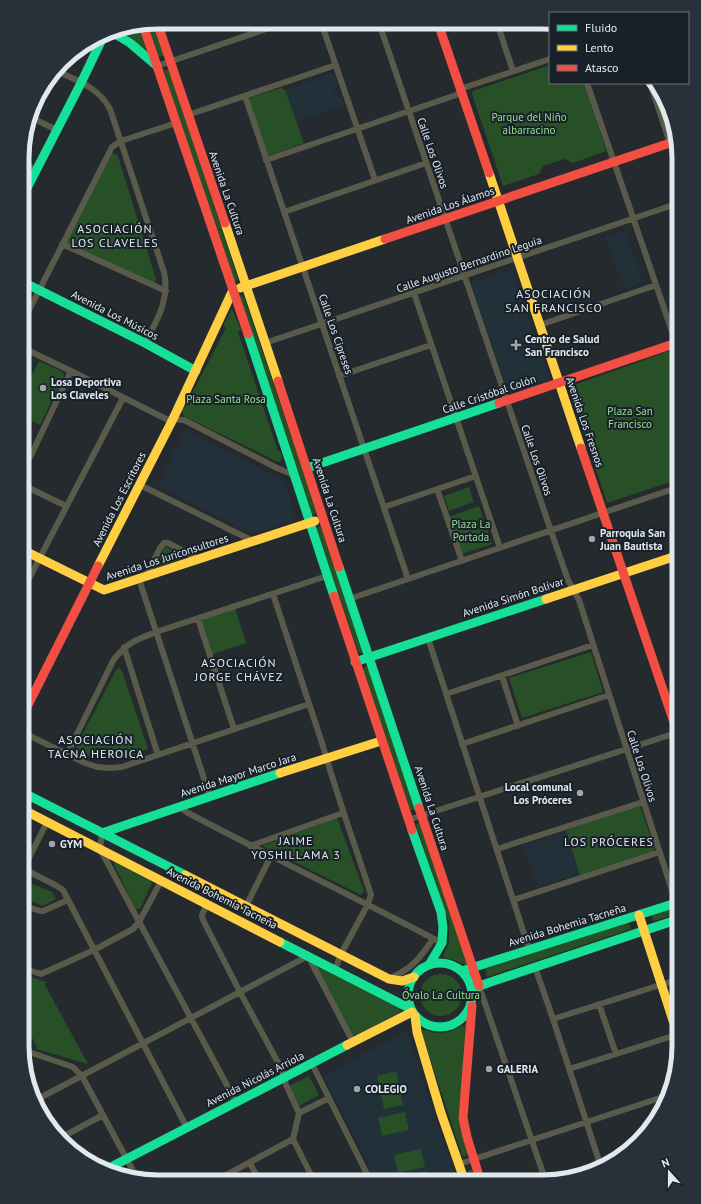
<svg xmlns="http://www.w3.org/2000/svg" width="701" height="1204" font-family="'PT Sans',sans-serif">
  <rect width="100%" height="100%" fill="#252a2f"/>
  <!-- built -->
  <path fill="#22303a" d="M333 73 337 83 334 86 333 90 336 95 341 97 345 104 296 121 285 90Z
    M625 231 643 282 624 288 606 238Z
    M512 269 550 380 509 394 471 283Z
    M186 429 285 482 296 519 253 534 157 486Z
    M566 831 579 873 538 888 524 845Z
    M407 1031 434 1113 431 1116 432 1118 433 1121 437 1122 458 1182H378L323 1076Z"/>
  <!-- green -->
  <path fill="#285026" d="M153 23 164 55 160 57H158L147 24Z
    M140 26 146 47 143 50 116 30Z
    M550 65V83H585L606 151 573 163 565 159 543 166 539 174 503 186 472 94 473 91Z
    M167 69 170 71 238 279 237 281H233L164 73 165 70Z
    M281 88 285 90 304 143 268 156 266 155 249 102 250 98 254 96Z
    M114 153 118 156 156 279 154 283 67 245 66 239 109 154Z
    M241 295 244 297 317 512 316 514H311L239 296Z
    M232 309 241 330 238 332 278 451H280L282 455 281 461 278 462 184 416 181 410 182 406 185 407 226 328 223 326 231 310Z
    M669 351 679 380V479L607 503 569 387Z
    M39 361 63 372 64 376 40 425 23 416V393Z
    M469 487 474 502 449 511 444 496Z
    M479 506 492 544 462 554 449 517Z
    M320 526 322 528 363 651 362 653 358 652 317 530V527Z
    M166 547 184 556V558L156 568 154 566 164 548Z
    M235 608 246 643 210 655 199 620Z
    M591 652 603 692 522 718 509 678Z
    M366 666 369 668 416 808 415 810H410L363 670 364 667Z
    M119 668 122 671 148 749C129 756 109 764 90 756 85 754 80 750 76 747L116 670Z
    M640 805 655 851 580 876 566 830Z
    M337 818 364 891 361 895 262 846Z
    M418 823 421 824 468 963 467 966 454 960 444 958 443 956 449 942V922L416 825Z
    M115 862 150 880 152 883 140 909H136L114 865Z
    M25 881 52 892 56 899 43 906 22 897V886Z
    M679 905V913L654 921 651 914Z
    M628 921 631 929 487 977 485 969Z
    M317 964 398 1006 402 1011 358 1035H352L315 967Z
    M22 974 46 982 45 985 88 1064 36 1049 37 1047 33 1039 31 1038 27 1047 22 1045Z
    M420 995a21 21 0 1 1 42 0a21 21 0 1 1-42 0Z
    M466 1024 463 1074 458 1117 467 1153 466 1156 464 1157 462 1155 420 1029C441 1035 447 1034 466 1024Z
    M396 1071 403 1105 384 1109 377 1076Z
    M309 1076 319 1095 299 1106 289 1086Z
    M405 1112 409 1130 382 1136 378 1118Z
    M421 1149 425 1167 398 1173 394 1155Z
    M473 1169 477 1182H471L467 1171Z
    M426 1171 428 1182H400L399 1177Z"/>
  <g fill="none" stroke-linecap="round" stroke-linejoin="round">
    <!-- street -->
    <path stroke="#5a5a4b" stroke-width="6" d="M321 22 375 180
      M379 23 551 531 568 580 579 600 676 903
      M497 23 513 71
      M157 66 287 22
      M57 71C78 81 98 87 110 109L164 272C170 300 157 320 145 343
      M587 83 679 352
      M650 83 679 170
      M460 89 550 59
      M245 96 408 579
      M188 115 336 65
      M30 117 57 130
      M266 160 462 93
      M23 163 36 170
      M284 212 426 163
      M62 244 166 291
      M414 293 500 548
      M23 322 112 147 121 141 176 123
      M540 325 656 285
      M265 343 679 203
      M23 348 71 371 166 419 184 420 277 468 294 475
      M339 376 431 345
      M23 472 71 371
      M23 485 66 506
      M140 485 253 541
      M437 489 462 561
      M384 507 476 476
      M146 576 160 548 164 543H168L198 559
      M139 579 210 797
      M23 590 123 398
      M273 594 323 746C337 796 355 845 371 895L368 904 341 954 335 970
      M349 599 679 487
      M198 619 234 729
      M428 638 529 949
      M124 647 158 755
      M502 676 518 726
      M446 694 593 645
      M22 732 85 763 97 767 110 768 122 767 309 704
      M462 744 609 695
      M67 754 114 659C129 642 135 640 156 632L327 576
      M179 807 188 813C272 857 358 899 442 943
      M408 820 679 732
      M102 833 100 849 236 1102
      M250 846 343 813
      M497 849 643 802
      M24 869 57 886 63 890 187 1128
      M22 872 47 822
      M513 900 660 852
      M207 904 202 915 203 920 240 992 282 1070 286 1085 299 1113 293 1139
      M22 905 40 911H43L68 900
      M246 906 271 856
      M535 967 553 1019 601 1167
      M22 968 41 974 94 950 133 929 139 922 161 881
      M390 978C412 969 420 958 433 939
      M479 986 546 1182
      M599 1004 616 1054
      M553 1019 679 979
      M23 1050 73 1067 82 1076 138 1180
      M312 1064 371 1182
      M569 1069 679 1034
      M34 1101 308 956 353 1042
      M299 1113 329 1098
      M62 1137 103 1115
      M293 1139 314 1181
      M250 1163 259 1181
      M459 1164 669 1095
      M215 1181 293 1139"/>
    <!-- fast -->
    <path stroke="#16e098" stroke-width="9" d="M110 31 130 43 157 66
      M23 196 81 83 105 33
      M23 282 145 343 196 371
      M248 334 334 596
      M307 468 499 403
      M339 567 419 808
      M355 662 546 599
      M22 792 185 875
      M412 830 441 912 443 927 442 943 429 965
      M102 833 280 773
      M280 942 411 1009
      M408 995a32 32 0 1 1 64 0a32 32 0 1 1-64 0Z
      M462 971 679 902
      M472 993 479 986 679 919
      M109 1168 347 1045"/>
    <!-- slow -->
    <path stroke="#ffcf43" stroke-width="9" d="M489 173 581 448
      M225 223 278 381
      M240 288 385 239
      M23 550 104 590 315 521
      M98 566 173 419 233 290
      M546 599 679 555
      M280 773 381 741
      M22 809 280 942
      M185 875 389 979 402 981 414 977
      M639 915 679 1039
      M415 1016 417 1032 441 1113 465 1182
      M347 1045 412 1012"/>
    <!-- jam -->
    <path stroke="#f24e42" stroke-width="9" d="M157 22 225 223
      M438 23 489 173
      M143 25 248 334
      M385 239 676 141
      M278 381 339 567
      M499 403 679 342
      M581 448 679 737
      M334 596 412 830
      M22 717 98 566
      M419 808 479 986
      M472 1006 463 1118 467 1137 481 1182"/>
  </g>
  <!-- markers -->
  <g fill="#a0a6ab" stroke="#182129" stroke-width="1.5">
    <path d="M514 339h4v4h4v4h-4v4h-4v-4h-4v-4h4z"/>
    <circle cx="43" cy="388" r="4"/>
    <circle cx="592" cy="539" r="4"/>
    <circle cx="580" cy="793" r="4"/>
    <circle cx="52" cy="844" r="4"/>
    <circle cx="489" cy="1069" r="4"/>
    <circle cx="357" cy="1089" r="4"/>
  </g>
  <g text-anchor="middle" stroke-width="4" stroke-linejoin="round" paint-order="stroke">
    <!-- park labels -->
    <g font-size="11" fill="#95e18c" stroke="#182129">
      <text x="529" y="121">Parque del Niño<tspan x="529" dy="13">albarracino</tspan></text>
      <text x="226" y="403">Plaza Santa Rosa</text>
      <text x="630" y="415">Plaza San<tspan x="630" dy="13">Francisco</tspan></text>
      <text x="471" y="528">Plaza La<tspan x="471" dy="13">Portada</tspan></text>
      <text x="441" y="999">Óvalo La Cultura</text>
    </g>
    <!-- street labels -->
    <g font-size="11" fill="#e2e9ee" stroke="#182129">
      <text transform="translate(433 153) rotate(71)" y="4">Calle Los Olivos</text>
      <text transform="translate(227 193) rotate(71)" y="4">Avenida La Cultura</text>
      <text transform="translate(450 205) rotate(-19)" y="4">Avenida Los Álamos</text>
      <text transform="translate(469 264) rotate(-19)" y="4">Calle Augusto Bernardino Leguía</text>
      <text transform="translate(115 315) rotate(27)" y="4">Avenida Los Músicos</text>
      <text transform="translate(336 334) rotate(71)" y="4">Calle Los Cipreses</text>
      <text transform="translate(489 394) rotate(-19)" y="4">Calle Cristóbal Colón</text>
      <text transform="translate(585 422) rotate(71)" y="4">Avenida Los Fresnos</text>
      <text transform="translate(537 460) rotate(71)" y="4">Calle Los Olivos</text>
      <text transform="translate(119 499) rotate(-63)" y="4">Avenida Los Escritores</text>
      <text transform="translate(330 500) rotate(72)" y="4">Avenida La Cultura</text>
      <text transform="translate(167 557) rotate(-18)" y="4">Avenida Los Juriconsultores</text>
      <text transform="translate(513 597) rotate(-18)" y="4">Avenida Simón Bolívar</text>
      <text transform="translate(642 766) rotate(72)" y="4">Calle Los Olivos</text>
      <text transform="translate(238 775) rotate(-18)" y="4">Avenida Mayor Marco Jara</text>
      <text transform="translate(432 808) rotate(72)" y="4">Avenida La Cultura</text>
      <text transform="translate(222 898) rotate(27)" y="4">Avenida Bohemia Tacneña</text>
      <text transform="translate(567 925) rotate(-17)" y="4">Avenida Bohemia Tacneña</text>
      <text transform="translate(255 1079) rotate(-27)" y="4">Avenida Nicolás Arriola</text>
    </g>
    <!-- poi labels -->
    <g font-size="11" font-weight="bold" fill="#e2e9ee" stroke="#182129" text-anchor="start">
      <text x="525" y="343">Centro de Salud<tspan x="525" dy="13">San Francisco</tspan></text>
      <text x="51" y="386">Losa Deportiva<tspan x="51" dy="13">Los Claveles</tspan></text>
      <text x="600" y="537">Parroquia San<tspan x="600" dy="13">Juan Bautista</tspan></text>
      <text x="572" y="791" text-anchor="end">Local comunal<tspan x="572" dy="13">Los Próceres</tspan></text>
      <text x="60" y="848">GYM</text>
      <text x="497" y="1073">GALERIA</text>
      <text x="365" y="1093">COLEGIO</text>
    </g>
    <!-- neighbourhood labels -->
    <g font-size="12" letter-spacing="1" fill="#e2e9ee" stroke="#182129">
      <text x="115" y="233">ASOCIACIÓN<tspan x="115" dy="14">LOS CLAVELES</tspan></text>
      <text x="554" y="298">ASOCIACIÓN<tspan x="554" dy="14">SAN FRANCISCO</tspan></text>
      <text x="239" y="667">ASOCIACIÓN<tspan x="239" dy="14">JORGE CHÁVEZ</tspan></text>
      <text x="96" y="744">ASOCIACIÓN<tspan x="96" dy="14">TACNA HEROICA</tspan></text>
      <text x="296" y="845">JAIME<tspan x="296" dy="14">YOSHILLAMA 3</tspan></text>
      <text x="609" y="846">LOS PRÓCERES</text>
    </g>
  </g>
  <!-- crop -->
  <path d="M0 0H701V1204H0ZM158 29H543A129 129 0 0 1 672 158V1046A129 129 0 0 1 543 1175H158A129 129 0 0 1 29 1046V158A129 129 0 0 1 158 29Z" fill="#283139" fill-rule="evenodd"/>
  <path fill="none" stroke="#e2e9ee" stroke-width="5" d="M158 29H543A129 129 0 0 1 672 158V1046A129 129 0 0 1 543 1175H158A129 129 0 0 1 29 1046V158A129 129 0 0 1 158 29Z"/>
  <!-- legend -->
  <rect x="549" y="12" width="140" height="72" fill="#182129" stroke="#697178"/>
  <rect x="557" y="25" width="20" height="6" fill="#16e098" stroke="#697178"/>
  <text x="585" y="32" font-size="12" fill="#e2e9ee">Fluido</text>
  <rect x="557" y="45" width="20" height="6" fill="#ffcf43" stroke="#697178"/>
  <text x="585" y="52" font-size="12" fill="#e2e9ee">Lento</text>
  <rect x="557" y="65" width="20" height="6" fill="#f24e42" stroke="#697178"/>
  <text x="585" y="72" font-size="12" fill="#e2e9ee">Atasco</text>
  <!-- north arrow -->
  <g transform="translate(669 1172) rotate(339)" stroke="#182129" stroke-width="3" paint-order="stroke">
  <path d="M0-3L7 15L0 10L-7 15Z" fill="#e2e9ee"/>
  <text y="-6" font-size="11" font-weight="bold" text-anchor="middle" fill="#e2e9ee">N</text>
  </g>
</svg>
